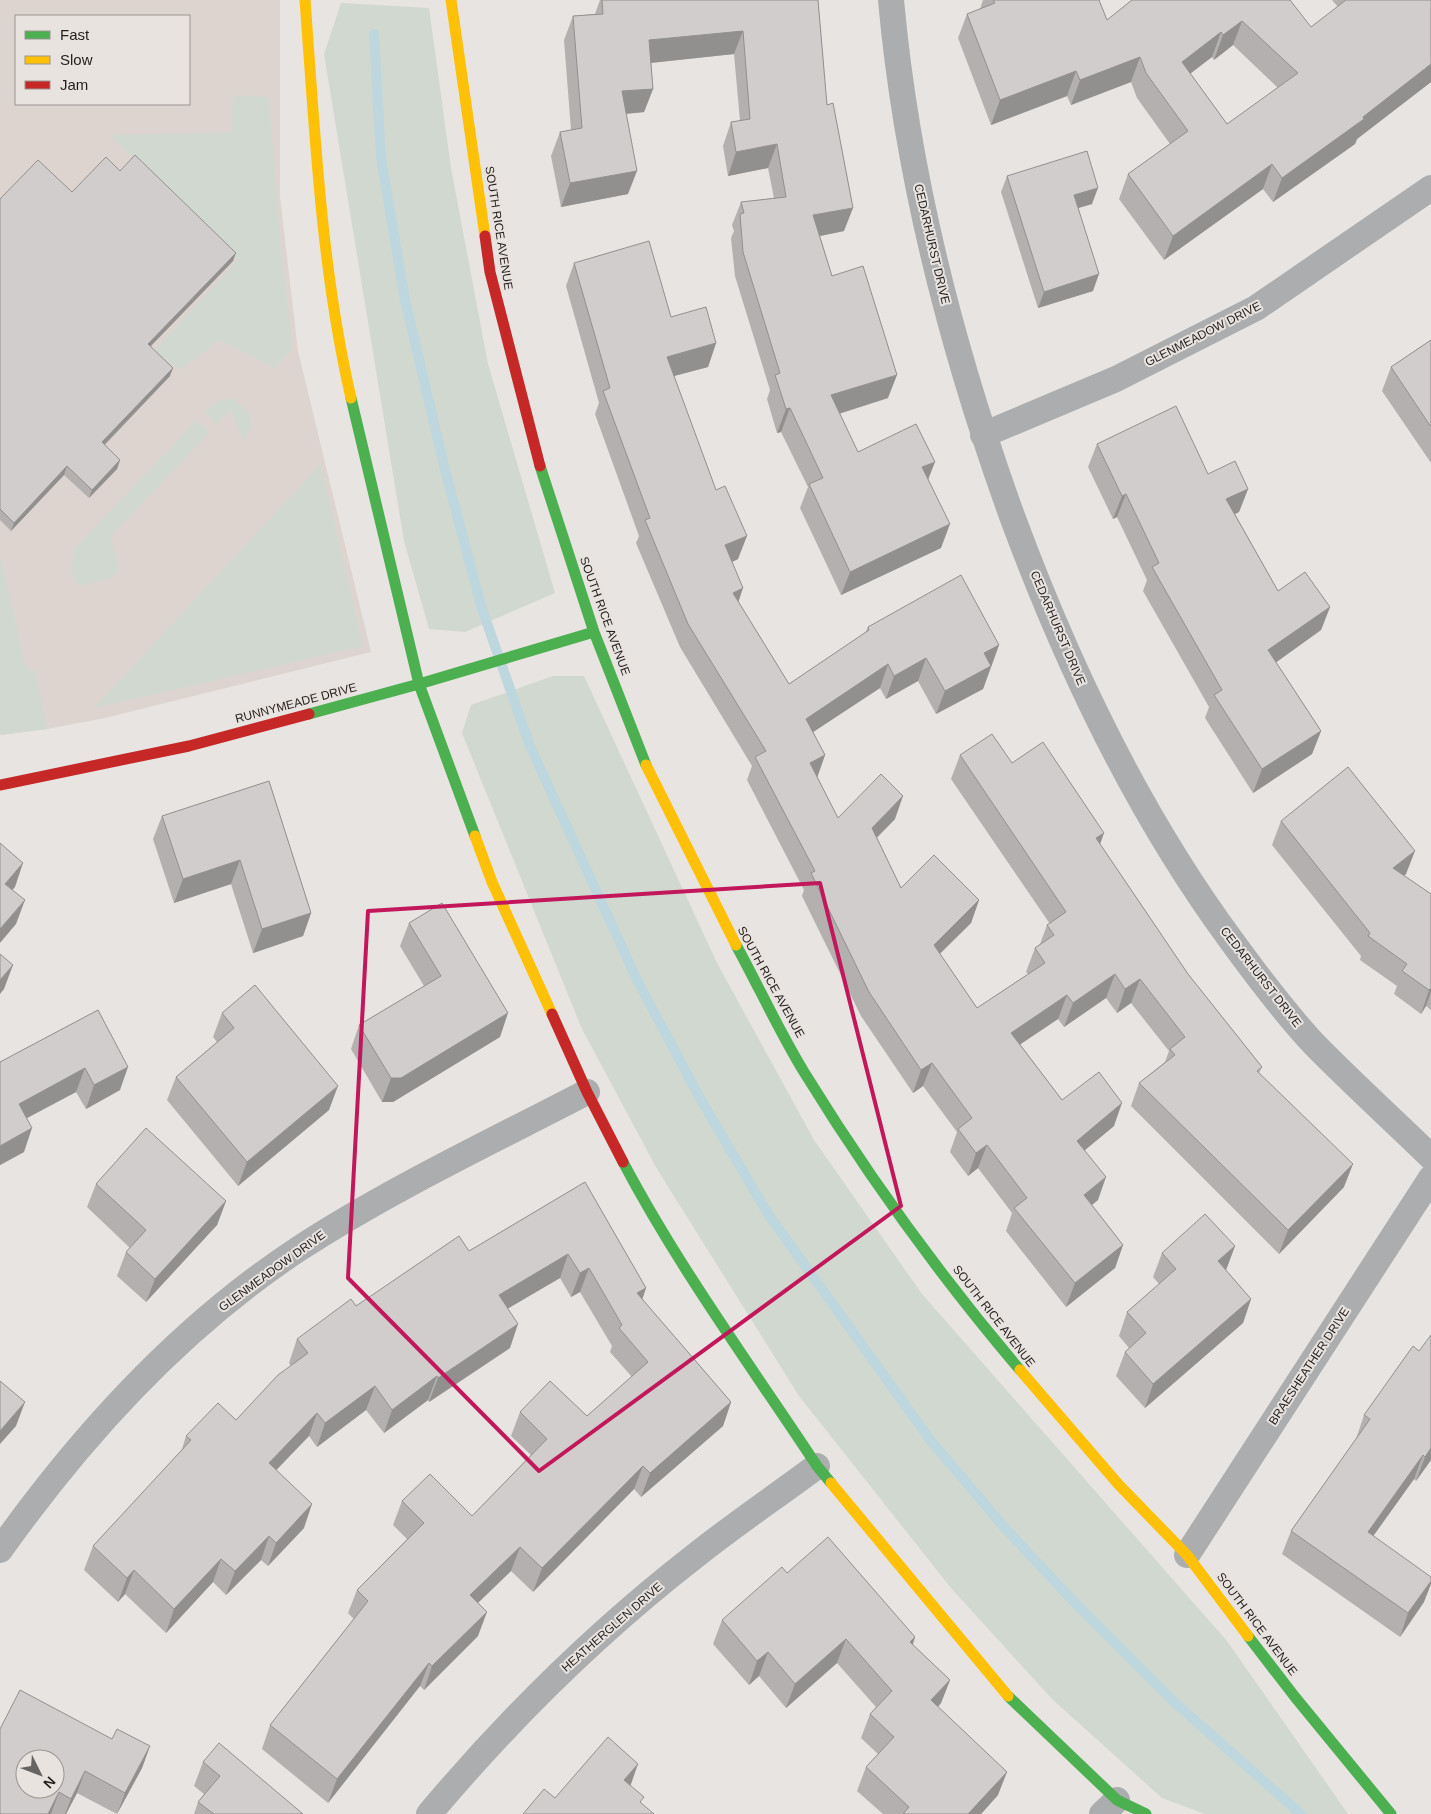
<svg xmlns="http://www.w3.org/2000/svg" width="1431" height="1814" font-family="Arial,sans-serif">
  <rect width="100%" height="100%" fill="#e7e4e1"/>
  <!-- built -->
  <path fill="#ddd4cf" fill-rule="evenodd" d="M0 0H280V197L298 351 371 652 105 718 47 729 0 735ZM16 16H189V104H16Z"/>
  <!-- green -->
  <path fill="#d1d8d0" d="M341 3 429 8 451 168 488 364 555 593 465 632 429 629 404 541 324 54Z
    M233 95 269 97 281 247 293 349 274 368 220 340 180 370 152 353 238 260 109 135 231 132Z
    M232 398C249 410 260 422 243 440L231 410 217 424 204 412 218 401Z
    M197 420 210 432 110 537 120 570 111 578 78 586 71 570 74 549Z
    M321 464 363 646 94 708Z
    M0 560H2L25 665 36 672 47 729 0 735Z
    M553 676H584L717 963 814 1140 922 1294 1227 1641 1348 1814H1205L1162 1798 1052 1699 951 1588 799 1396 657 1169 582 1029 462 733 471 705Z"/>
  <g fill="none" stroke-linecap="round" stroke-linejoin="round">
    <!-- stream -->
    <path stroke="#bed6de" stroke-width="10" d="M374 34 381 158 405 300 445 470 482 609 530 746 637 980 701 1100 768 1214 931 1441 1004 1527 1077 1605 1172 1700 1301 1814"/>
    <!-- street -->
    <path stroke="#abadae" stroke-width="26" d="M891 0C907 177 952 350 1012 516 1067 665 1136 811 1231 940 1255 973 1286 1014 1313 1043 1351 1082 1392 1119 1431 1157
      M983 435 1116 379 1256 308 1431 188
      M0 1550C81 1436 179 1328 297 1250 389 1190 489 1143 587 1092
      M1187 1555 1431 1178
      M429 1814C509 1719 597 1632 695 1556 735 1524 777 1496 817 1466
      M1102 1814 1117 1800"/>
    <!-- fast -->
    <path stroke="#4caf50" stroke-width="11" d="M351 398 419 684 475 836
      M540 466 594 632 646 765
      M309 714 419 684 594 632
      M736 945C759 987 779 1031 804 1072 868 1176 941 1277 1020 1370
      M623 1162C679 1268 751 1366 817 1466L831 1483
      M1248 1636 1295 1697 1391 1814
      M1008 1696 1117 1800 1146 1814"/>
    <!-- slow -->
    <path stroke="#ffc107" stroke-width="11" d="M305 0C315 133 321 268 351 398
      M451 0 485 236
      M646 765 736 945
      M475 836 492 882 552 1014
      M1020 1370 1119 1485 1187 1555 1248 1636
      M831 1483 1008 1696"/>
    <!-- jam -->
    <path stroke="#c62828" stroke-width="11" d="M485 236 490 272 540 466
      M0 785 189 746 309 714
      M552 1014 587 1092 623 1162"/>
  </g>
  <!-- wall -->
  <path fill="#b3b0af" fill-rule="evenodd" d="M600 0H818L827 105 844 231 820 236 832 276 888 398 839 414 858 452 928 479 941 548 841 595 800 508 808 487 781 432 777 433 767 399 770 390 735 276 731 238 734 231 732 225 741 202 774 198 768 168 728 176 723 146 731 122 740 121 734 54 651 63 653 89 644 112 626 114 628 194 561 207 551 156 560 132 571 130 564 40 573 16 595 14Z
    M983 0H1099L1107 20 1132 0 1311 27 1338 7 1332 0H1431V82L1357 139 1355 144 1273 202 1263 189 1164 260 1119 199 1128 174 1170 144 1137 98 1131 82 1071 105 1067 96 991 125 958 38 967 14 980 9ZM1233 45 1278 88 1227 124 1190 73 1212 57 1214 60Z
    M120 171 233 261 151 346 170 376 105 445 120 460 117 469 89 498 64 475 11 531 0 520V199L72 192Z
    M1007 176 1092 204 1078 208 1093 291 1038 308 1001 192Z
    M574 263 716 343 708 367 674 376 738 559 732 562 738 601 789 684 865 633 868 627 999 645 983 689 936 714 918 681 886 699 880 688 813 732 825 755 817 777 838 818 895 819 877 838 901 888 979 900 971 923 940 954 977 1008 1028 974 1026 972 1035 948 1040 944 1047 925 1050 924 951 779 960 755 1012 763 1100 844 1188 974 1262 1067 1259 1073 1344 1187 1279 1254 1131 1106 1139 1083 1165 1062 1169 1051 1131 1003 1117 1013 1106 998 1064 1027 1058 1019 1020 1044 1062 1100 1114 1126 1085 1150 1098 1200 1092 1205 1123 1245 1115 1268 1066 1307 1006 1231 1012 1213 978 1168 968 1176 950 1152 957 1132 923 1086 913 1093 861 1016 802 896 804 890 747 780 752 766 680 647 636 543 639 536 595 414 599 403 566 286Z
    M1431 340V463L1382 391 1391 367Z
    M1097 444 1208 474 1248 489 1239 512 1235 514 1278 591 1330 607 1321 630 1276 662 1321 731 1312 754 1253 793 1205 718 1209 707 1143 591 1147 580 1117 517 1113 519 1088 467Z
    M269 781 311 913 303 936 253 953 231 884 174 903 153 839 162 816Z
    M1281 821 1406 874 1404 876 1431 894V1010L1426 1006 1421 1014 1394 994 1397 986 1360 960 1361 956 1272 845Z
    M409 923 500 1037 393 1102H382L351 1049 359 1025 424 986 400 946Z
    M98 1010 120 1090 86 1109 76 1092 27 1118 24 1152 0 1165V1062Z
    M222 1013 329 1110 238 1186 167 1100 176 1077 217 1042 213 1037Z
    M585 1182 646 1288 642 1299 731 1402 723 1426 641 1497 634 1489 533 1592 511 1571 478 1603V1636L424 1690 420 1686 328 1803 262 1749 270 1725 354 1619 348 1613 357 1590 407 1539 393 1525 402 1501 472 1516 531 1455 511 1436 520 1412 587 1416 632 1377 610 1352 612 1346 580 1292 571 1297 560 1278 508 1308 510 1348 429 1402 428 1400 384 1433 366 1410 317 1447 309 1436 276 1470 304 1528 268 1566 261 1560 226 1595 213 1582 166 1633 125 1594 118 1602 84 1570 93 1546 181 1452 186 1436 236 1420 291 1366 289 1363 297 1339 356 1306 469 1251Z
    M96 1184 226 1201 217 1225 146 1302 117 1276 126 1252 130 1248 87 1207Z
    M1235 1246 1226 1270 1251 1299 1243 1323 1145 1408 1116 1376 1125 1352 1129 1348 1119 1336 1127 1312 1159 1284 1153 1277 1162 1253Z
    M1364 1415 1431 1460 1416 1481 1414 1479 1373 1536 1424 1602 1400 1637 1282 1554 1291 1531 1356 1439Z
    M787 1573 915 1637 913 1645 950 1680 941 1703 938 1707 998 1795 981 1814H883L857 1791 866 1767 878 1754 861 1738 870 1714 876 1707 837 1663 786 1708 759 1676 749 1685 713 1644 722 1620Z
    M112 1739 150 1746 142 1768 117 1814 77 1793 66 1814H0Z
    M203 1762 303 1814H194L198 1802 204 1794 194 1786Z"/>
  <!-- shaded-wall -->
  <path fill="#92908f" d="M1242 21 1233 45 1214 60 1223 35Z
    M743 31 734 54 640 64 649 40Z
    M1221 32 1212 57 1173 87 1182 62Z
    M1140 57 1131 82 1071 105 1080 80Z
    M1431 64V82L1357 139 1355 144 1273 202 1282 178Z
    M1076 71 1067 96 991 125 1000 100Z
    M653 89 644 112 613 115 622 91Z
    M777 144 768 168 728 176 736 152Z
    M1272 164 1263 189 1164 260 1173 236Z
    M637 171 628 194 561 207 570 183Z
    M1098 188 1092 204 1068 211 1074 195Z
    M853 208 844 231 805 239 813 215Z
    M236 253 233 261 145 352 148 344Z
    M1099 274 1093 291 1038 308 1044 292Z
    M716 343 708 367 659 380 667 357Z
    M173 368 170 376 99 450 102 442Z
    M897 375 888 398 822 419 831 395Z
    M790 408 781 432 777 433 786 409Z
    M120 460 117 469 89 498 92 490Z
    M935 462 926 485 922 467Z
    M67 466 64 475 11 531 14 523Z
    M1248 489 1239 512 1218 522 1226 499Z
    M1126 494 1117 517 1113 519 1122 496Z
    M950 524 941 548 841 595 850 572Z
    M747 536 738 559 717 569 725 545Z
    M743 588 735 612 733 593Z
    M1330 607 1321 630 1260 674 1268 650Z
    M999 645 983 689 936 714 945 691 984 653Z
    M926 658 918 681 886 699 894 676Z
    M888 664 880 688 798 742 806 719Z
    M1321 731 1312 754 1253 793 1262 769Z
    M825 755 817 778 810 763Z
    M903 796 895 819 863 851 872 828Z
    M1104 833 1096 856V838Z
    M1415 851 1406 874 1384 892 1393 868Z
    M240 860 231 884 174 903 183 879Z
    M23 863 15 887 0 904 5 884Z
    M25 900 16 924 0 943V929Z
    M979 900 971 923 925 968 934 945Z
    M311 913 303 936 253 953 262 929Z
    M13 965 4 989 0 994V980Z
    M1115 974 1106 998 1064 1027 1073 1003Z
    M1140 979 1131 1003 1117 1013 1125 989Z
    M1431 988V992L1426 1006 1421 1014 1429 990Z
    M1067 995 1058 1019 1003 1056 1011 1033Z
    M508 1013 500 1037 393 1102H382L391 1078Z
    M932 1063 923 1086 913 1093 921 1070Z
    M128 1067 120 1090 86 1109 94 1085Z
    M85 1068 76 1092 10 1127 19 1104Z
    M338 1086 329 1110 238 1186 247 1162Z
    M1122 1103 1114 1126 1068 1164 1077 1141Z
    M32 1128 24 1152 0 1165V1146Z
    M987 1145 978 1168 968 1176 976 1153Z
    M1353 1164 1344 1187 1279 1254 1288 1230Z
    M1106 1177 1098 1200 1075 1218 1084 1195Z
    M226 1201 217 1225 146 1302 155 1279Z
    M1123 1245 1115 1268 1066 1307 1075 1283Z
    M1235 1246 1226 1270 1218 1261Z
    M568 1254 560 1278 490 1319 499 1295Z
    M589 1268 580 1292 571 1297 580 1273Z
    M646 1288 638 1312 637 1293Z
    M1251 1299 1243 1323 1145 1408 1153 1384Z
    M518 1324 510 1348 429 1402 438 1378Z
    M437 1376 428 1400 384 1433 392 1410Z
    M375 1386 366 1410 317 1447 325 1423Z
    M25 1402 16 1426 0 1444V1431Z
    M731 1402 723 1426 641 1497 650 1473Z
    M317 1413 309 1436 260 1487 269 1463Z
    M1431 1448V1460L1416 1481 1425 1457Z
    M1423 1455 1414 1479 1359 1556 1368 1532Z
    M643 1466 634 1489 533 1592 542 1568Z
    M312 1504 304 1528 268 1566 276 1543Z
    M269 1536 261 1560 226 1595 235 1571Z
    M520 1547 511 1571 461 1619 470 1595Z
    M221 1559 213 1582 166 1633 174 1609Z
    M134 1570 125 1594 118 1602 127 1578Z
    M1431 1581V1584L1424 1602 1400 1637 1408 1613Z
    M487 1612 478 1636 424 1690 432 1666Z
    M915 1637 907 1661 910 1642Z
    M846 1639 837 1663 786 1708 795 1684Z
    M768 1652 759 1676 749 1685 757 1661Z
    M429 1663 420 1686 328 1803 337 1779Z
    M950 1680 941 1703 922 1724 931 1700Z
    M150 1746 142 1768 117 1814 125 1793Z
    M638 1764 630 1787 624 1780Z
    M85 1771 77 1793 66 1814H65L71 1799Z
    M1007 1772 998 1795 981 1814H968Z
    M59 1792 51 1814H48Z"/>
  <!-- building -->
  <path fill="#d0cdcc" stroke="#92908f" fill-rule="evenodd" d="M602 0H818L827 105 833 103 853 208 813 215 832 276 863 266 897 375 831 395 858 452 916 424 935 462 922 467 950 524 850 572 809 484 823 478 790 408 786 409 775 375 780 373 743 252 740 214 744 213 741 202 786 197 777 144 736 152 731 122 750 119 743 31 649 40 653 89 622 91 637 171 570 183 560 132 582 128 573 16 603 14Z
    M993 0H1099L1107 20 1132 0H1290L1311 27 1346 0H1431V64L1363 117 1364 119 1282 178 1272 164 1173 236 1128 174 1188 131 1146 73 1140 57 1080 80 1076 71 1000 100 967 14 995 3ZM1242 21 1298 73 1227 124 1182 62 1221 32 1223 35Z
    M1087 151 1098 188 1074 195 1099 274 1044 292 1007 176Z
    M135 155 236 253 148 344 173 368 102 442 120 460 92 490 67 466 14 523 0 509V199L38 160 72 192 106 157 120 171Z
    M649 241 671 317 706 307 716 343 667 357 716 490 725 486 747 536 725 545 743 588 733 593 789 684 869 630 868 627 961 575 999 645 984 653 991 666 945 691 926 658 894 676 888 664 806 719 825 755 810 763 838 818 881 774 903 796 872 828 901 888 934 855 979 900 934 945 977 1008 1045 963 1035 948 1054 935 1047 925 1066 912 960 755 992 734 1012 763 1043 742 1104 833 1096 838 1188 974 1262 1067 1257 1071 1353 1164 1288 1230 1139 1083 1175 1055 1170 1049 1185 1037 1140 979 1125 989 1115 974 1073 1003 1067 995 1011 1033 1062 1100 1099 1072 1122 1103 1077 1141 1106 1177 1084 1195 1123 1245 1075 1283 1014 1208 1027 1198 987 1145 976 1153 958 1129 972 1118 932 1063 921 1070 869 992 811 873 815 871 755 757 766 751 688 624 645 520 650 518 603 391 610 388 574 263Z
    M1431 340V427L1391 367Z
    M1176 406 1208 474 1235 461 1248 489 1226 499 1278 591 1305 572 1330 607 1268 650 1321 731 1262 769 1214 695 1222 690 1152 567 1159 563 1126 494 1122 496 1097 444Z
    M1348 767 1415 851 1393 868 1431 894V988L1429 990 1402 971 1407 964 1368 936 1370 933 1281 821Z
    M269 781 311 913 262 929 240 860 183 879 162 816Z
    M0 843 23 863 5 884 25 900 0 929Z
    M442 903 508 1013 401 1078H391L359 1025 441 976 409 923Z
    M0 954 13 965 0 980Z
    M255 985 338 1086 247 1162 176 1077 234 1028 222 1013Z
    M98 1010 128 1067 94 1085 85 1068 19 1104 32 1128 0 1146V1062Z
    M146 1128 226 1201 155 1279 126 1252 146 1230 96 1184Z
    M585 1182 646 1288 637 1293 731 1402 650 1473 643 1466 542 1568 520 1547 470 1595 487 1612 432 1666 429 1663 337 1779 270 1725 368 1601 357 1590 424 1523 402 1501 430 1474 472 1516 547 1439 520 1412 550 1381 587 1416 648 1362 619 1328 622 1325 589 1268 580 1273 568 1254 499 1295 518 1324 438 1378 437 1376 392 1410 375 1386 325 1423 317 1413 269 1463 312 1504 276 1543 269 1536 235 1571 221 1559 174 1609 134 1570 127 1578 93 1546 191 1440 186 1436 218 1403 236 1420 278 1375 308 1353 297 1339 351 1299 356 1306 459 1236 469 1251Z
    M1205 1214 1235 1246 1218 1261 1251 1299 1153 1384 1125 1352 1146 1333 1127 1312 1176 1269 1162 1253Z
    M1431 1335V1448L1425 1457 1423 1455 1368 1532 1431 1577V1581L1408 1613 1291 1531 1370 1419 1364 1415 1413 1346 1419 1351Z
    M0 1381 25 1402 0 1431Z
    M828 1537 915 1637 910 1642 950 1680 931 1700 1007 1772 968 1814H903L909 1807 866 1767 894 1737 870 1714 892 1691 846 1639 795 1684 768 1652 757 1661 722 1620 782 1567 787 1573Z
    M20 1690 112 1739 117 1729 150 1746 125 1793 85 1771 71 1799 59 1792 48 1814H0V1729ZM25 1759H55V1789H25Z
    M608 1737 638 1764 624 1780 644 1797 640 1802 654 1814H523L544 1789 555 1798Z
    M219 1743 303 1814H214L198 1802 220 1776 203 1762Z"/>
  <!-- marked area -->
  <path fill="none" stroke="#c2185b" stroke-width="4" stroke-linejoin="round" d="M820 883 901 1206 539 1471 348 1278 368 911Z"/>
  <g text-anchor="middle" stroke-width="4" stroke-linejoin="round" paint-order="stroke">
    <!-- street labels -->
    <g font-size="12" fill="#211f1e" stroke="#e9e3df">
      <text transform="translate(499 228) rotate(81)" y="4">SOUTH RICE AVENUE</text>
      <text transform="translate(932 244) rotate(77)" y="4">CEDARHURST DRIVE</text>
      <text transform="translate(1203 334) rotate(-27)" y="4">GLENMEADOW DRIVE</text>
      <text transform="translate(605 616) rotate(70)" y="4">SOUTH RICE AVENUE</text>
      <text transform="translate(1058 628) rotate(67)" y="4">CEDARHURST DRIVE</text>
      <text transform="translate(296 703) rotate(-15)" y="4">RUNNYMEADE DRIVE</text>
      <text transform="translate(1261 977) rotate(52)" y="4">CEDARHURST DRIVE</text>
      <text transform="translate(771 982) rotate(61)" y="4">SOUTH RICE AVENUE</text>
      <text transform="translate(272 1271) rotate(-36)" y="4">GLENMEADOW DRIVE</text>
      <text transform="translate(994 1316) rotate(52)" y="4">SOUTH RICE AVENUE</text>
      <text transform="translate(1309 1366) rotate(-57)" y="4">BRAESHEATHER DRIVE</text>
      <text transform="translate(1257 1624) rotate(53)" y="4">SOUTH RICE AVENUE</text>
      <text transform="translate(612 1627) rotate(-41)" y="4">HEATHERGLEN DRIVE</text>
    </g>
  </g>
  <!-- legend -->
  <rect x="15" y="15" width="175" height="90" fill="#e9e3df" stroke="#999592"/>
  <rect x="25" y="31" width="25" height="8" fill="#4caf50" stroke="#999592"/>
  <text x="60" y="40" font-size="15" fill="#211f1e">Fast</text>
  <rect x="25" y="56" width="25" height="8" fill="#ffc107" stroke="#999592"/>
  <text x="60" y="65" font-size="15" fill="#211f1e">Slow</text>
  <rect x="25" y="81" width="25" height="8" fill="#c62828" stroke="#999592"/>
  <text x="60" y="90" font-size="15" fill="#211f1e">Jam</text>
  <!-- north arrow -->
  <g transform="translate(40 1774) rotate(132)"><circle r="24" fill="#e9e3df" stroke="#999592"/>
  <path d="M0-4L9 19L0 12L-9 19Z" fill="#666462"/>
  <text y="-8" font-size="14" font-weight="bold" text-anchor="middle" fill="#211f1e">N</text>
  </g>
</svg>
